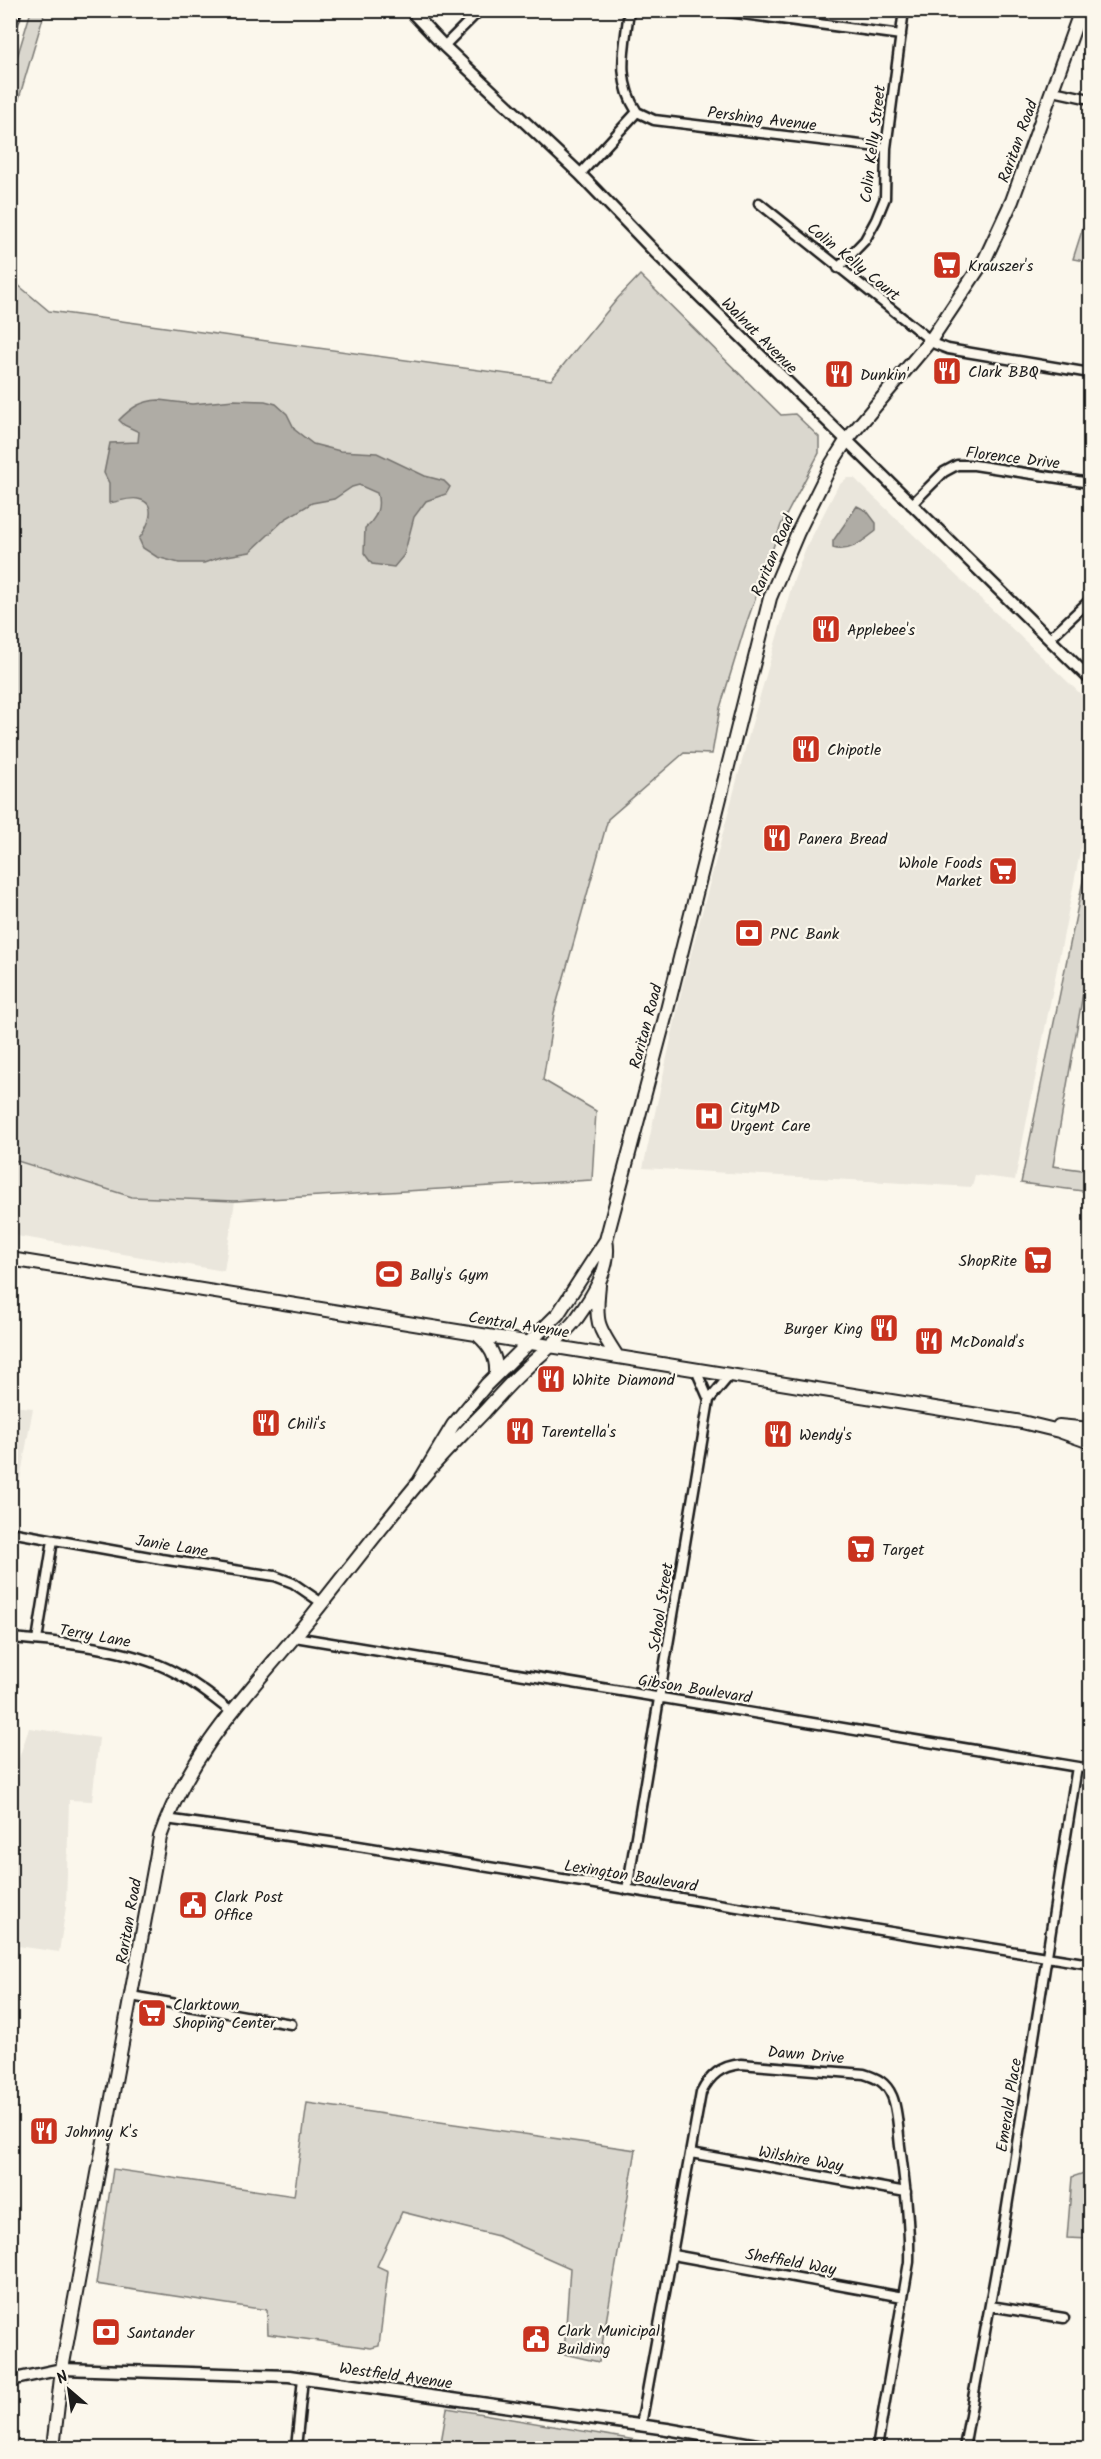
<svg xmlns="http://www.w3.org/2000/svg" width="1101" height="2459" font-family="Kalam,sans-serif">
  <rect width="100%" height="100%" fill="#fbf7ec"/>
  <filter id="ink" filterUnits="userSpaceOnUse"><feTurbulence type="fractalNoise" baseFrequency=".0167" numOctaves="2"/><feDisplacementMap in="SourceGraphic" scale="12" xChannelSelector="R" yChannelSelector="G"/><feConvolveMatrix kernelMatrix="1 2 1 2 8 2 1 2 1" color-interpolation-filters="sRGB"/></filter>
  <g filter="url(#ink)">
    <!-- built -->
    <path fill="#eae6dc" d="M847 478H854L876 499 1090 703V802L1015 1180 975 1175 972 1187 643 1168 683 984 751 727 792 585 805 550 838 486Z
      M10 1159 132 1197 235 1201 224 1271 11 1235Z
      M11 1406 33 1408 11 1529Z
      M29 1728 99 1738 92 1801 69 1800 66 1907 59 1952 11 1945V1763L17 1764Z"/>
    <!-- green -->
    <path fill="#dad7ce" stroke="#7b7a75" stroke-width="1.5" d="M31 11H45L11 125V77Z
      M1085 221 1090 222V262L1073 259Z
      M640 275 781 415 795 414 819 437V453L781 525 744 630 720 708 712 754 684 753 608 819 554 1013 543 1080 596 1111 592 1180 235 1201 132 1197 11 1159V279L49 311 551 380 618 298Z
      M1090 847V953L1053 1166 1090 1171V1192L1021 1183Z
      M307 2103 636 2150 599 2362 564 2354 570 2268 498 2236 402 2212 377 2266 388 2271 379 2346 371 2348 268 2334 267 2310 96 2284 113 2169 294 2196Z
      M1090 2171V2239L1067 2238 1072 2177Z
      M447 2408 642 2441 640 2448H440Z"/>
    <!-- water -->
    <path fill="#afaca5" stroke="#74726e" stroke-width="1.5" d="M159 400 192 404 234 400 265 401 276 404 287 414 295 430 313 444 340 451 377 453 425 476 444 481 450 487 446 494 426 501 414 517 404 555 394 567 372 564 364 553 365 528C376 519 381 507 377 493L359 485 352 487 334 499 312 503 285 519 250 552 221 557 204 563H179L157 557 143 548 139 539C147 528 160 503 138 499 130 497 117 502 109 503V483L104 473 110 443 138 442 139 432 124 425 119 420C132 407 141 401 159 400Z
      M857 506 867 511 876 523V531C863 541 850 553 833 548V541Z"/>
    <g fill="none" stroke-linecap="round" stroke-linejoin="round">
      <!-- minor casing -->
      <g stroke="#1c1c1c" stroke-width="13">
        <path id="minor" d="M629 10C625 48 615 78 637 112
          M713 10 901 35
          M444 46 480 10
          M1053 91 1090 99
          M637 112 654 120 886 148
          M580 174 637 112
          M759 203 935 344 948 349 1090 373
          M838 268 865 240 876 220 885 198 886 148 904 10
          M911 505 944 472 957 465H974L1090 483
          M1050 638 1090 600
          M696 1370 709 1400
          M10 1532 161 1559 275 1576 293 1583 322 1603
          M295 1637 1090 1769
          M10 1638C61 1642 130 1648 174 1672 195 1683 213 1697 231 1712
          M37 1640 53 1540
          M166 1819 352 1845 1090 1964
          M627 1890 709 1400 730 1375
          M131 1996 291 2024
          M691 2153 906 2192
          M673 2255 903 2297
          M990 2306 1064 2318
          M641 2425 701 2093C710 2075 721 2066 741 2064L864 2074C877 2078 886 2082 892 2096 898 2110 898 2130 900 2146 905 2184 910 2223 909 2262L877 2448
          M296 2448 303 2378
          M964 2448 1002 2238 1077 1767"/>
      </g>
      <!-- tertiary casing -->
      <g stroke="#1c1c1c" stroke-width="15">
        <path id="tertiary" d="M410 10 444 46 580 174 657 254 1090 679
          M10 2380 62 2369 289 2376 667 2429 775 2448"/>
      </g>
      <!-- secondary casing -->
      <g stroke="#1c1c1c" stroke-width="16">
        <path id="secondary" d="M10 1259 1022 1422 1059 1431 1090 1442
          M599 1285C595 1322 597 1326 617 1356
          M478 1335C490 1346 497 1357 496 1373
          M1059 1426 1090 1429
          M420 1480 453 1425 486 1385 558 1314 606 1240 666 1014 770 598 798 532 832 463 846 441 930 341 985 259 1012 201 1081 10
          M53 2448 62 2369 160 1837C191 1748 253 1688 311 1617 347 1572 382 1526 419 1482 439 1457 462 1435 484 1412 496 1399 508 1385 522 1372 540 1355 561 1339 577 1318 592 1297 612 1267 606 1240"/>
      </g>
      <!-- minor -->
      <use href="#minor" stroke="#fbf7ec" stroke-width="8"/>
      <!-- tertiary -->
      <use href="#tertiary" stroke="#fbf7ec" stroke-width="10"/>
      <!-- secondary -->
      <use href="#secondary" stroke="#fbf7ec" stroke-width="12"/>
      <!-- rail casing -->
      <g stroke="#1c1c1c" stroke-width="5">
        <path id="rail" d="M10 44 21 10"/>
      </g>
      <!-- rail -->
      <use href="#rail" stroke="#fbf7ec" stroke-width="3" stroke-dasharray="9" stroke-linecap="butt"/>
    </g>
  </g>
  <!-- icons -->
  <defs>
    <g id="supermarket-square" transform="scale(1.5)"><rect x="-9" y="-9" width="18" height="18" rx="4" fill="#c8321e" stroke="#fbf7ec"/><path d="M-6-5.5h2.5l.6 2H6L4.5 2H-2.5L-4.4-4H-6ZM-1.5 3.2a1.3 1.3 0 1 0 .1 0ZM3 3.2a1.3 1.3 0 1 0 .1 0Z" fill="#fff"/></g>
    <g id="restaurant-square" transform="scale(1.5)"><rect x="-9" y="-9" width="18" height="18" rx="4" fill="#c8321e" stroke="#fbf7ec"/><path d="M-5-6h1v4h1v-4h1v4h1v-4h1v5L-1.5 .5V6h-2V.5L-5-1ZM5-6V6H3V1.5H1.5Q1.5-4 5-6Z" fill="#fff"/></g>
    <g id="bank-square" transform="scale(1.5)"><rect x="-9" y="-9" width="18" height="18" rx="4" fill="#c8321e" stroke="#fbf7ec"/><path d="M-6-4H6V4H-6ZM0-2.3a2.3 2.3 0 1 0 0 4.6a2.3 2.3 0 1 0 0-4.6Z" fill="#fff"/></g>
    <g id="hospital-square" transform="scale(1.5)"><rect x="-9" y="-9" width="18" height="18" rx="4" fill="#c8321e" stroke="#fbf7ec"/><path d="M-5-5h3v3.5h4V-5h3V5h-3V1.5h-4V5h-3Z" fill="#fff"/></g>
    <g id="stadium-square" transform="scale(1.5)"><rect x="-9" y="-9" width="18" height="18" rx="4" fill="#c8321e" stroke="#fbf7ec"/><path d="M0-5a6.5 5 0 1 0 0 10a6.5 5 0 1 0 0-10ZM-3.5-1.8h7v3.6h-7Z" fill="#fff"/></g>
    <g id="civic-square" transform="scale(1.5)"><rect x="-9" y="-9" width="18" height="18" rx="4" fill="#c8321e" stroke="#fbf7ec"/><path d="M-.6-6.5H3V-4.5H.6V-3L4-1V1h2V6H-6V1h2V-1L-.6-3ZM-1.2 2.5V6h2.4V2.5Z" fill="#fff"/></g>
  </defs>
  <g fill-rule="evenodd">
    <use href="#supermarket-square" x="947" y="265"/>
    <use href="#restaurant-square" x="947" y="371"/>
    <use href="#restaurant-square" x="839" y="374"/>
    <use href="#restaurant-square" x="826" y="629"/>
    <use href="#restaurant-square" x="806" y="749"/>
    <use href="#restaurant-square" x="777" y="838"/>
    <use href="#supermarket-square" x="1003" y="871"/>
    <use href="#bank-square" x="749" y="933"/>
    <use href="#hospital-square" x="709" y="1116"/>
    <use href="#supermarket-square" x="1038" y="1260"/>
    <use href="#stadium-square" x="389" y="1274"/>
    <use href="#restaurant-square" x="884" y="1328"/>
    <use href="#restaurant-square" x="929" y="1341"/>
    <use href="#restaurant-square" x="551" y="1379"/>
    <use href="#restaurant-square" x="266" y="1423"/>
    <use href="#restaurant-square" x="520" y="1431"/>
    <use href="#restaurant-square" x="778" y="1434"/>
    <use href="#supermarket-square" x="861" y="1549"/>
    <use href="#civic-square" x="193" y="1905"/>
    <use href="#supermarket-square" x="152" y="2013"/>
    <use href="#restaurant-square" x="44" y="2131"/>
    <use href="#bank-square" x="106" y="2332"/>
    <use href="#civic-square" x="536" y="2339"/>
  </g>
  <g text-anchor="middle" stroke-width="4.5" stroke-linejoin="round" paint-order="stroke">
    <!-- street labels -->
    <g font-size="16" fill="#1c1c1c" stroke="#fbf7ec">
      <text transform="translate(762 118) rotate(7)" y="6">Pershing Avenue</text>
      <text transform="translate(1017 141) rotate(-70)" y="6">Raritan Road</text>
      <text transform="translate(872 144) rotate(-83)" y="6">Colin Kelly Street</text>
      <text transform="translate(854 261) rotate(39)" y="6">Colin Kelly Court</text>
      <text transform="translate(760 335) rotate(45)" y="6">Walnut Avenue</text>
      <text transform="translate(1013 457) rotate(7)" y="6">Florence Drive</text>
      <text transform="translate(772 555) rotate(-67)" y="6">Raritan Road</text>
      <text transform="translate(645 1026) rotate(-75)" y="6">Raritan Road</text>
      <text transform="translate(519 1324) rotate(9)" y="6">Central Avenue</text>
      <text transform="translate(172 1545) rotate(9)" y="6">Janie Lane</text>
      <text transform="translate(660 1607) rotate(-81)" y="6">School Street</text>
      <text transform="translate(95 1635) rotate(10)" y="6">Terry Lane</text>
      <text transform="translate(695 1688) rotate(9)" y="6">Gibson Boulevard</text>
      <text transform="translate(631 1875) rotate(9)" y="6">Lexington Boulevard</text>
      <text transform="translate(128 1921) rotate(-80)" y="6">Raritan Road</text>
      <text transform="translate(806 2054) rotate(5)" y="6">Dawn Drive</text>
      <text transform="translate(1008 2105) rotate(-81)" y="6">Emerald Place</text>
      <text transform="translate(801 2158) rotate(10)" y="6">Wilshire Way</text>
      <text transform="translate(791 2261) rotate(10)" y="6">Sheffield Way</text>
      <text transform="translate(396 2375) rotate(8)" y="6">Westfield Avenue</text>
    </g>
    <!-- poi labels -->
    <g font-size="16" fill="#1c1c1c" stroke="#fbf7ec" text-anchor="start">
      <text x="968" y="271">Krauszer's</text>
      <text x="968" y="377">Clark BBQ</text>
      <text x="860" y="380">Dunkin'</text>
      <text x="847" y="635">Applebee's</text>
      <text x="827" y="755">Chipotle</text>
      <text x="798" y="844">Panera Bread</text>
      <text x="982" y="868" text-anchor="end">Whole Foods<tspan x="982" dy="18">Market</tspan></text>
      <text x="770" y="939">PNC Bank</text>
      <text x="730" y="1113">CityMD<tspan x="730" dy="18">Urgent Care</tspan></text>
      <text x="1017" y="1266" text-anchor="end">ShopRite</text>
      <text x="410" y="1280">Bally's Gym</text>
      <text x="863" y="1334" text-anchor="end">Burger King</text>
      <text x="950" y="1347">McDonald's</text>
      <text x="572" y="1385">White Diamond</text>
      <text x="287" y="1429">Chili's</text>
      <text x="541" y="1437">Tarentella's</text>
      <text x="799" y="1440">Wendy's</text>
      <text x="882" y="1555">Target</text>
      <text x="214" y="1902">Clark Post<tspan x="214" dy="18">Office</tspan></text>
      <text x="173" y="2010">Clarktown<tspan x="173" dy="18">Shoping Center</tspan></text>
      <text x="65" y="2137">Johnny K's</text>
      <text x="557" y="2336">Clark Municipal<tspan x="557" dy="18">Building</tspan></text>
      <text x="127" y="2338">Santander</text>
    </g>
  </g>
  <!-- margin -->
  <rect width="1101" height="2459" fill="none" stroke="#fbf7ec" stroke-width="36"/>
  <rect x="18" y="18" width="1065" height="2423" fill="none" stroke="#1c1c1c" stroke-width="2" filter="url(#ink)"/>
  <!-- north arrow -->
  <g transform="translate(69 2390) rotate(331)" stroke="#fbf7ec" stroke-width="4.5" paint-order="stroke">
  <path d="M0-4.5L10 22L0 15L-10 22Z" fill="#1c1c1c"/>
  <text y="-9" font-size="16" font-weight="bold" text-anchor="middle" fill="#1c1c1c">N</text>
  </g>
</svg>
